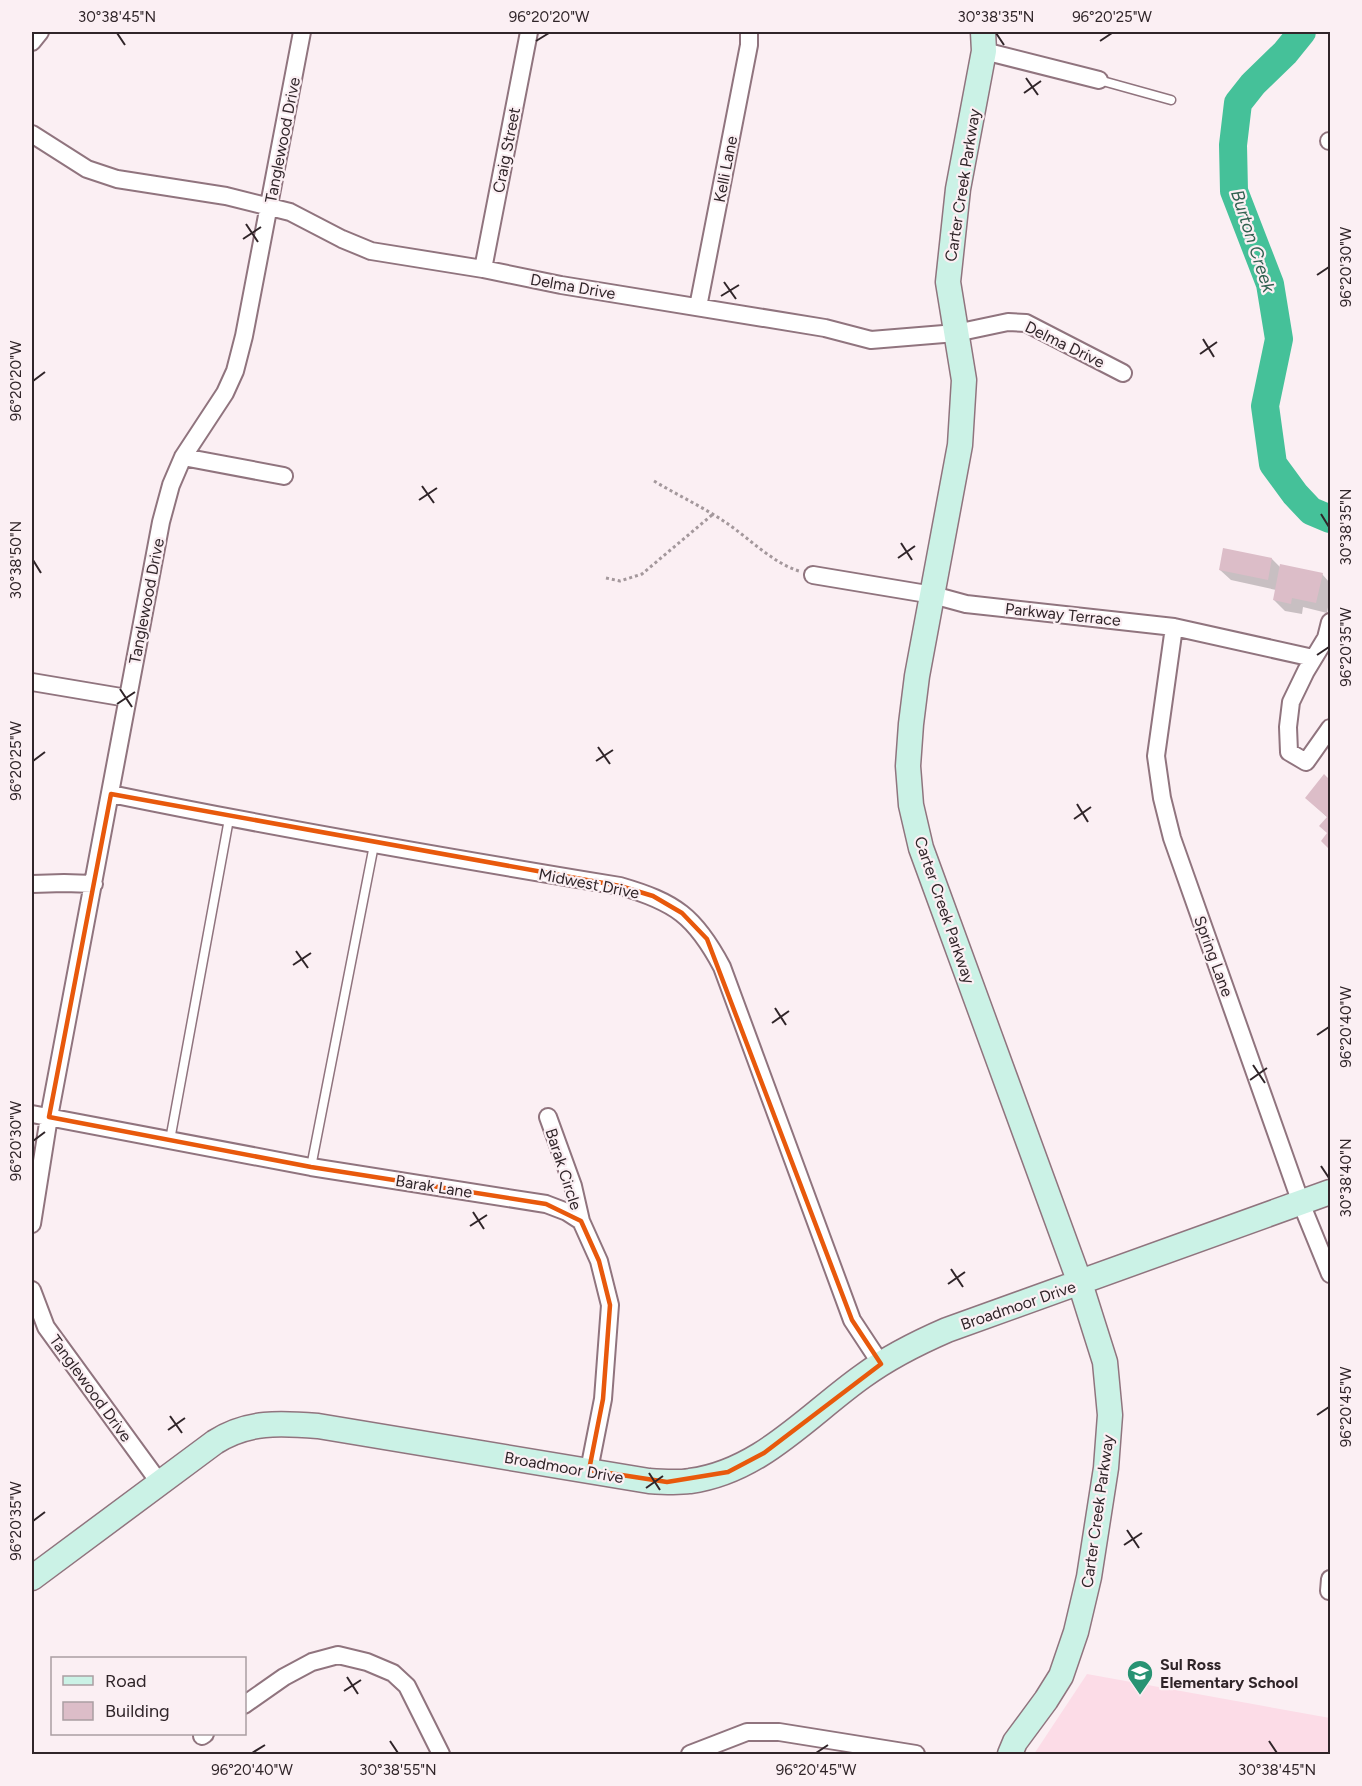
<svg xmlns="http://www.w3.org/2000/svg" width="1362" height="1786" font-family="Figtree,sans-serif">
  <rect width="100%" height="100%" fill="#fbeff3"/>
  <!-- built -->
  <path fill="#fcdce7" d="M1087 1674 1330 1718V1754H1034Z"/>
  <!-- shadow -->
  <path fill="#0003" d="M1272 559 1281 568 1322 574 1330 583V596L1327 613 1303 607 1302 614 1285 611 1274 600 1276 590 1231 580 1220 570Z
    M1324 776 1330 781V849L1323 841 1329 834 1328 818 1307 798Z"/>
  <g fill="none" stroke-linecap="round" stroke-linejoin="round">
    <!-- river -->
    <path stroke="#45c199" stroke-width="28" d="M1302 32 1285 53 1253 84 1238 103 1233 145 1234 191 1270 284 1279 339 1265 406 1273 464 1295 494 1311 511 1330 519"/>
  </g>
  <!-- building -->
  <path fill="#dcbdc8" d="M1223 548 1272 558 1268 580 1219 570Z
    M1280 564 1323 573 1316 603 1292 598 1291 604 1273 600Z
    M1324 774 1330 780V845L1328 848 1321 841 1327 833 1319 826 1327 817 1305 798Z"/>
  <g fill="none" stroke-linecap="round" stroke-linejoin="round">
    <!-- lane casing -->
    <g stroke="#90747e" stroke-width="11">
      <path id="lane" d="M1099 80 1171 100
        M170 1140 229 819
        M311 1167 374 845"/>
    </g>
    <!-- street casing -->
    <g stroke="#90747e" stroke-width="20">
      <path id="street" d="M32 42 40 32
        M984 51 1099 80
        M32 134 87 169 117 179 226 196 290 212 342 239 371 251 483 269 561 285 825 328 871 340 956 333 1008 322 1026 323 1123 373
        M1329 141H1330
        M483 269 529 32
        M698 307 749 45V32
        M183 457 284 476
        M813 575 933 595 966 604 1174 627 1313 658
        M1330 622 1326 638 1306 671 1291 702 1288 727 1289 752 1306 762 1330 728
        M1174 627 1156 756 1162 798 1172 838 1301 1203 1330 1274
        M32 682 127 698
        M111 794C280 829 450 858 620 886 675 902 695 916 722 967L852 1320 881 1364
        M32 884 64 883 94 884
        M32 1114 311 1167 546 1204 567 1212 581 1221
        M548 1117 573 1186 581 1221 599 1261 610 1305 603 1399 589 1470
        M32 1224 49 1117 161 522 171 485 183 457 225 393 235 371 244 336 302 32
        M32 1290 46 1327 159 1482
        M1329 1591 1330 1579
        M244 1705 284 1677 312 1662 338 1655 367 1662 393 1673 407 1686 441 1754
        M202 1736 205 1734
        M690 1754 747 1732H779L916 1754"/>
    </g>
    <!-- secondary casing -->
    <g stroke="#90747e" stroke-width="27">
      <path id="secondary" d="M983 32 984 51 958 189 948 282 964 380 960 445 917 676 911 724 908 766 911 805 921 848 1080 1283 1105 1362 1110 1415 1106 1468 1089 1577 1076 1632 1061 1676 1046 1700 1015 1742 1010 1754
        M32 1578 215 1442C248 1421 280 1423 318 1426L649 1481C663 1482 677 1483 690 1481 760 1472 808 1415 863 1376 889 1357 917 1343 947 1330L1330 1192"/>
    </g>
    <!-- path -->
    <path stroke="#a4989c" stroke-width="3" stroke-dasharray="3 3" stroke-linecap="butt" d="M654 481C679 496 705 508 728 524 751 540 773 563 799 571
      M606 578 620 581 642 574 712 515"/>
    <!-- lane -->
    <use href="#lane" stroke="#fff" stroke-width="8"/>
    <!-- street -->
    <use href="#street" stroke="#fff" stroke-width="16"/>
    <!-- secondary -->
    <use href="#secondary" stroke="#cbf2e6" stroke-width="24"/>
  </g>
  <!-- marked area -->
  <path fill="none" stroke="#e8590c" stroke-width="4.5" stroke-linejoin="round" d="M111 794 620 886 653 896 682 913 707 939 852 1320 881 1364 764 1453 728 1472 667 1482 589 1470 603 1399 610 1305 599 1261 581 1221 546 1204 311 1167 49 1117Z"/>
  <!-- ticks -->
  <path fill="none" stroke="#302529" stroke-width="2" d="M117 33 125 45M996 33 1004 45M536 41 549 33M1100 41 1112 33M1026 78 1038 95M1024 93 1041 81M246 224 258 242M243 239 261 227M1317 275 1329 267M724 282 736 299M721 296 739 285M1203 339 1214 357M1200 354 1217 342M33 381 45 372M422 486 434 503M419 500 437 488M1321 514 1329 527M901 543 912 560M898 558 915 546M33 560 41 573M1317 655 1329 647M120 689 132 707M117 704 135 692M598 747 610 764M33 761 45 752M596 761 613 750M1077 804 1088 822M1074 819 1091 807M296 951 308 968M293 965 311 953M775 1008 786 1025M772 1023 789 1011M1317 1035 1329 1027M1253 1065 1265 1083M1250 1080 1267 1068M33 1141 45 1132M1321 1166 1329 1178M473 1212 484 1229M470 1226 487 1215M951 1269 963 1287M948 1284 965 1272M1317 1415 1329 1407M170 1416 182 1433M168 1430 185 1418M649 1473 660 1490M646 1488 663 1476M33 1521 45 1512M1127 1530 1139 1548M1124 1545 1142 1533M347 1677 358 1694M344 1691 361 1680M390 1741 398 1753M1269 1741 1277 1753M252 1753 265 1745M816 1753 828 1745"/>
  <!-- icons -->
  <defs>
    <g id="school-pin" transform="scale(1.35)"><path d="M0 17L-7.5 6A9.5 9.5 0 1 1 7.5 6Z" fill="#289373" stroke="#fbeff3"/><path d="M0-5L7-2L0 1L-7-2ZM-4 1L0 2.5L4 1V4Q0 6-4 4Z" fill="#fff"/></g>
  </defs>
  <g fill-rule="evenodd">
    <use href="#school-pin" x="1140" y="1673"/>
  </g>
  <g text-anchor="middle" stroke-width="4.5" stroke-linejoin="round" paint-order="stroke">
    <!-- street labels -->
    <g font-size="16" fill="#302529" stroke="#fbeff3">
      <text transform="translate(282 140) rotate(-79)" y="6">Tanglewood Drive</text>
      <text transform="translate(506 150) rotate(-79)" y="6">Craig Street</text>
      <text transform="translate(725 169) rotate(-79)" y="6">Kelli Lane</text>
      <text transform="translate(962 185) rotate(-81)" y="6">Carter Creek Parkway</text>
      <text transform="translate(573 286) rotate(10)" y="6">Delma Drive</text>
      <text transform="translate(1065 344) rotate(26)" y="6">Delma Drive</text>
      <text transform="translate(146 601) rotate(-79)" y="6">Tanglewood Drive</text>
      <text transform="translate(1063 614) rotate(6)" y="6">Parkway Terrace</text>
      <text transform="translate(589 883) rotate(11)" y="6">Midwest Drive</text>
      <text transform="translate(945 910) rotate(71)" y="6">Carter Creek Parkway</text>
      <text transform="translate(1214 956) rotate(70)" y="6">Spring Lane</text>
      <text transform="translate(564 1169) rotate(72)" y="6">Barak Circle</text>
      <text transform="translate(434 1186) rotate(9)" y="6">Barak Lane</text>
      <text transform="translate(1018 1305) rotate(-19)" y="6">Broadmoor Drive</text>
      <text transform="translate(91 1388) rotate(54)" y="6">Tanglewood Drive</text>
      <text transform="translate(564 1467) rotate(10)" y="6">Broadmoor Drive</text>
      <text transform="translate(1097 1511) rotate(-82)" y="6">Carter Creek Parkway</text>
    </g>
    <!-- poi labels -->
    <g font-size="16" font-weight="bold" fill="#302529" stroke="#fbeff3" text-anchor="start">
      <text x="1160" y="1670">Sul Ross<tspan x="1160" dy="18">Elementary School</tspan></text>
    </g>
    <!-- water labels -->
    <g font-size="18" font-style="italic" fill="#306150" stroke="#fbeff3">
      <text transform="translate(1253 241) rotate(72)" y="6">Burton Creek</text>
    </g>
  </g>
  <!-- border -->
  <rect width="1362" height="1786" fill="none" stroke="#fbeff3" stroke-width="66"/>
  <!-- legend -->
  <rect x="51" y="1657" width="195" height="78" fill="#fbeff3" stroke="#aa9ea2" stroke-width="1.5"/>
  <rect x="63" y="1676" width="30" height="9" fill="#cbf2e6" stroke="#aa9ea2" stroke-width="1.5"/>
  <text x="105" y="1687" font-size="18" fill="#302529">Road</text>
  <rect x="63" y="1702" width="30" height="18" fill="#dcbdc8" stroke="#aa9ea2" stroke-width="1.5"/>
  <text x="105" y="1717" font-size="18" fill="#302529">Building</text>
  <rect x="33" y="33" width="1296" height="1720" fill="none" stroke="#302529" stroke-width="2"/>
  <g font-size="15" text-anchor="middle" fill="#302529">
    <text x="117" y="22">30°38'45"N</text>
    <text x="549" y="22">96°20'20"W</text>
    <text x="996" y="22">30°38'35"N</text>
    <text x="1112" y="22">96°20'25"W</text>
    <text transform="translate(1346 267) rotate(-90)" y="5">96°20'30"W</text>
    <text transform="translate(16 381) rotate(-90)" y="5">96°20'20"W</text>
    <text transform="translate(1346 527) rotate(-90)" y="5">30°38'35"N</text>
    <text transform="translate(16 560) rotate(-90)" y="5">30°38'50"N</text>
    <text transform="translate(1346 647) rotate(-90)" y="5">96°20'35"W</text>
    <text transform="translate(16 761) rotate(-90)" y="5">96°20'25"W</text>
    <text transform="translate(1346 1027) rotate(-90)" y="5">96°20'40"W</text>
    <text transform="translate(16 1141) rotate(-90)" y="5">96°20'30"W</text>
    <text transform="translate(1346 1178) rotate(-90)" y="5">30°38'40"N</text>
    <text transform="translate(1346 1407) rotate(-90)" y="5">96°20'45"W</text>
    <text transform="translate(16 1521) rotate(-90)" y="5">96°20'35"W</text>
    <text x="252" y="1775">96°20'40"W</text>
    <text x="398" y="1775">30°38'55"N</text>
    <text x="816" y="1775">96°20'45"W</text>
    <text x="1277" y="1775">30°38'45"N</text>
  </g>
</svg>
